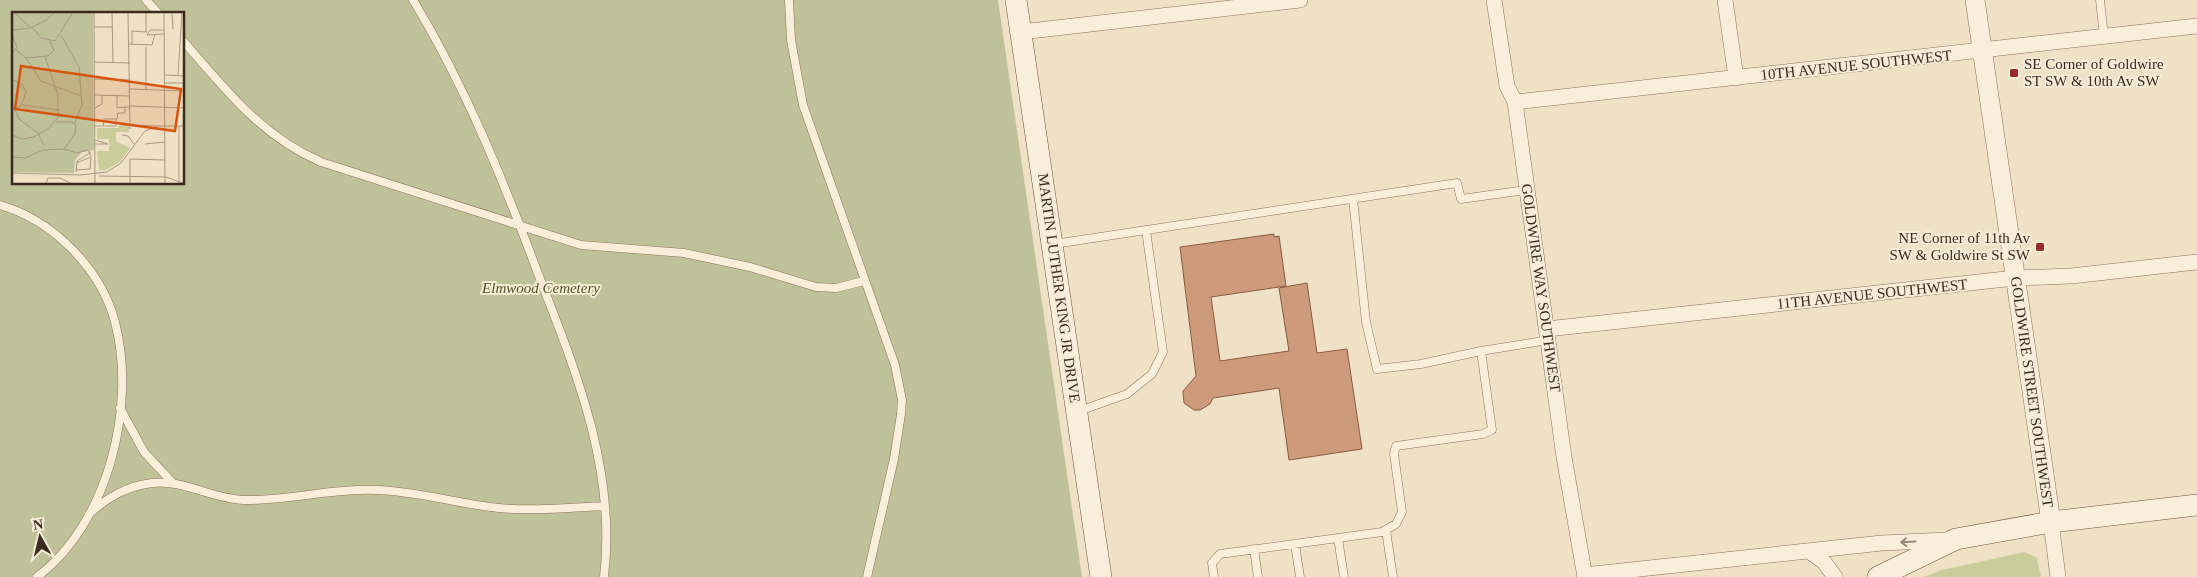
<svg xmlns="http://www.w3.org/2000/svg" width="2197" height="577" font-family="'Times New Roman',serif">
	<style>
		.green { fill: #cacd99 }
		.cemetery { fill: #bfc298; fill-rule: evenodd }
		.building { fill: #cd9a7c; stroke: #8a5a41 }
		.lines { fill: none; stroke-linecap: round; stroke-linejoin: round }
		.service-casing { stroke: #8a725b; stroke-width: 9 }
		.minor-casing { stroke: #8a725b; stroke-width: 16 }
		.tertiary-casing { stroke: #8a725b; stroke-width: 20 }
		.secondary-casing { stroke: #6c533e; stroke-width: 22 }
		.service { stroke: #f9eeda; stroke-width: 8 }
		.minor { stroke: #f9eeda; stroke-width: 15 }
		.tertiary { stroke: #f9eeda; stroke-width: 19 }
		.secondary { stroke: #f9eeda; stroke-width: 21 }
		.oneway { stroke: #9a8c7c }
		.poi-dot { fill: #9a2b31; stroke: #f6ebd6; stroke-width: 2 }
		.labels { text-anchor: middle; dominant-baseline: central; stroke-width: 4; stroke-linejoin: round; paint-order: stroke }
		.poi-label { font-size: 15px; fill: #3b2b1f; stroke: #f6ebd6; text-anchor: start }
		.street-label { font-size: 15px; fill: #3b2b1f; stroke: #f6ebd6 }
		.park-label { font-size: 15px; font-style: italic; fill: #4d5726; stroke: #f6ebd6 }
		.inset-road { fill: none; stroke: #a79883; stroke-width: 1 }
		.view { fill: #d7540e; fill-opacity: 0.15; stroke: #d7540e; stroke-width: 2.5 }
		.inset-edge { fill: none; stroke: #3b2b1f; stroke-width: 2.5 }
	</style>
	<rect width="100%" height="100%" fill="#efe1c6"/>
	<path class="green" d="M2025,552L2037,558L2041,577H1924L1942,570Z"/>
	<path class="cemetery" d="M0,0H998L1082,577H0ZM14,14H184V184H14Z"/>
	<path class="building" d="M1274,234V237L1279,236L1286,286L1211,297L1220,361L1289,351L1279,288L1307,283L1317,353L1347,349L1362,449L1289,460L1279,388L1213,398L1210,404L1200,410H1194L1184,403L1183,391L1196,376L1180,247Z"/>
	<g class="lines">
		<defs>
			<path id="service" d="M146,0L159,14
				M413,0C465,86 502,177 537,271C575,369 617,469 604,577
				M789,0L791,40L803,105L895,365L902,400L901,414L894,459L867,577
				M2100,0L2104,37
				M184,42C226,90 261,136 321,162L581,245L684,253L750,267L816,287L836,288L864,281
				M1353,199L1366,322L1377,369L1421,364L1481,351
				M0,205C53,220 101,269 115,322C137,406 108,524 37,577
				M1054,244L1457,183L1461,199L1526,190
				M120,408L144,452L173,483
				M1079,411L1127,394L1152,374L1163,352L1146,230
				M89,514C108,497 127,486 152,483C182,479 212,499 244,500C289,501 332,488 376,490C418,491 458,504 499,508C534,511 570,508 605,506
				M1386,530L1393,577
				M1338,538L1344,577
				M1295,544L1300,577
				M1254,549L1258,577
				M1214,577L1212,563L1220,554L1382,532L1396,524L1402,512L1394,454L1396,446L1483,434L1492,430L1481,351L1549,340"/>
			<path id="minor" d="M1494,0L1507,86L1515,102L1564,457L1585,577
				M1725,0L1736,78
				M1021,32L1300,0
				M1515,102L2197,26
				M1547,329L2015,278L2071,276L2197,262
				M2051,522L2058,577
				M1809,551L1824,562L1835,577
				M1584,575L1882,543L1948,540"/>
			<path id="tertiary" d="M1975,0L2051,522"/>
			<path id="secondary" d="M1016,0L1101,577
				M1878,577L1956,539L2051,522L2197,505"/>
		</defs>
		<use href="#service" class="service-casing"/>
		<use href="#minor" class="minor-casing"/>
		<use href="#tertiary" class="tertiary-casing"/>
		<use href="#secondary" class="secondary-casing"/>
		<use href="#service" class="service"/>
		<use href="#minor" class="minor"/>
		<use href="#tertiary" class="tertiary"/>
		<use href="#secondary" class="secondary"/>
	</g>
	<defs><path id="oneway-shaft" d="M-6 0H5M1.5-3L5.5 0L1.5 3" fill="none" stroke-width="1.6" stroke-linecap="round" stroke-linejoin="round" transform="scale(1.25)"/></defs>
	<use class="oneway" href="#oneway-shaft" transform="translate(1908 542) rotate(177)"/>
	<g class="poi-dot">
		<rect x="2009" y="68" width="10" height="10" rx="2.5"/>
		<rect x="2035" y="242" width="10" height="10" rx="2.5"/>
	</g>
	<g class="labels">
		<g class="poi-label">
			<text x="2024" y="64">SE Corner of Goldwire<tspan x="2024" dy="17">ST SW &amp; 10th Av SW</tspan></text>
			<text x="2030" y="238" text-anchor="end">NE Corner of 11th Av<tspan x="2030" dy="17">SW &amp; Goldwire St SW</tspan></text>
		</g>
		<g class="street-label">
			<text transform="translate(1856 65) rotate(-6)">10TH AVENUE SOUTHWEST</text>
			<text transform="translate(1059 288) rotate(82)">MARTIN LUTHER KING JR DRIVE</text>
			<text transform="translate(1541 288) rotate(82)">GOLDWIRE WAY SOUTHWEST</text>
			<text transform="translate(1872 294) rotate(-6)">11TH AVENUE SOUTHWEST</text>
			<text transform="translate(2032 392) rotate(82)">GOLDWIRE STREET SOUTHWEST</text>
		</g>
		<g class="park-label">
			<text x="541" y="288">Elmwood Cemetery</text>
		</g>
	</g>
	<g transform="translate(12 12)">
		<rect width="172" height="172" fill="#efe1c6"/>
		<path d="M107,113H117V120H104V129L118,136L109,149L94,158H87L85,139H97V127H85V116H106Z" fill="#cacd99"/>
		<path d="M0,0H81L82,138L70,140L63,148L62,161L0,160Z" fill="#bfc298"/>
		<path class="inset-road" d="M2,0L19,16M82,0L83,172M100,0L101,51M116,0L118,117M152,0L153,172M160,0L161,17M20,15L29,26L43,29L61,0M82,15H100M0,18L18,16L33,9L43,0M152,18H138L135,23L152,22M134,20V0M49,23L67,55L70,93L63,111M0,24L5,35L0,42M116,32L140,33L143,22M120,32V19L135,20M134,35V78M4,38L14,46L36,44L42,38L38,29M14,46L29,69L69,84M83,50L118,51M153,63L173,64M166,63L170,0M83,67L118,68M0,68L9,71L14,80L9,94L0,98M153,71H173M118,77L173,79M83,83L118,84M105,83V96L113,95M10,93L47,98M118,94L173,96M83,96L90,92V83M3,98L7,107L26,121L32,133M118,113L145,114M83,114H104V107M91,114L92,107H105L106,101H113V95H118M167,114V172M0,123L10,127L22,125L37,116L46,105V83L33,45M110,123L116,124L122,132M83,128L96,132H83M133,132L153,130M52,137L65,141L76,138L79,144M0,145L13,146L31,138L52,137L63,122L64,113L60,110H44M118,147L153,148M118,147V172M64,151L79,145L78,157L64,158M64,160L65,149L79,140M0,161L68,163L95,160L109,151L133,119L146,114H173M87,164L154,165L173,172M34,172L36,166H48L60,172"/>
		<path class="view" d="M9,54L169,77L163,119L3,97Z"/>
		<rect width="172" height="172" class="inset-edge"/>
	</g>
	<g transform="translate(40 537) rotate(352)" stroke="#f6ebd6" stroke-width="4" paint-order="stroke">
	<path d="M0-4L9 19L0 12L-9 19Z" fill="#3b2b1f"/>
	<text y="-8" font-size="14" font-weight="bold" text-anchor="middle" fill="#3b2b1f">N</text>
	</g>
</svg>
